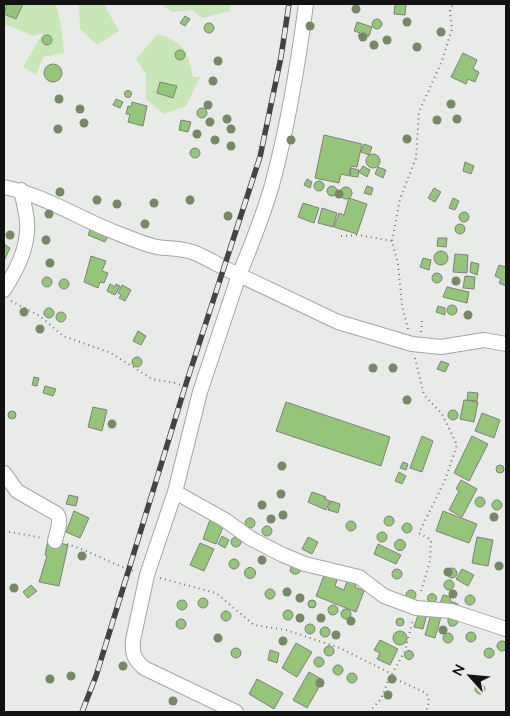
<svg xmlns="http://www.w3.org/2000/svg" width="510" height="716" font-family="Mulish,sans-serif">
	<style>
		.green { fill: #c7e7b6 }
		.building { fill: #95c578; stroke: #7f817e }
		.lines { fill: none; stroke-linecap: round; stroke-linejoin: round }
		.minor-casing { stroke: #a4a6a3; stroke-width: 16 }
		.path { stroke: #737472; stroke-width: 2; stroke-dasharray: 1 4; stroke-linecap: butt }
		.minor { stroke: #fff; stroke-width: 14 }
		.rail-casing { stroke: #434442; stroke-width: 5.5 }
		.rail { stroke: #e9ebe8; stroke-width: 4; stroke-dasharray: 11; stroke-linecap: butt }
		.tree { fill: #778868 }
	</style>
	<rect width="100%" height="100%" fill="#e9ebe8"/>
	<path class="green" d="M4,4H56L62,32L64,53L43,57L36,75L23,67L43,33L33,36L13,27L4,25Z
		M79,4H105L107,10L119,31L97,45L80,29Z
		M161,4H232L229,11L203,18L192,10L172,12Z
		M158,34C186,44 187,50 193,77H200L186,106L164,114L146,99V74L136,59Z"/>
	<path class="building" d="M7,4H23L16,19L4,14Z
		M395,4H406L405,15L394,14Z
		M185,16L190,19L185,26L180,23Z
		M372 24a5 5 0 1 1 10 0a5 5 0 1 1-10 0Z
		M357,22L372,27L369,36H367L366,39L358,36L360,33L354,31Z
		M204 28a5 5 0 1 1 10 0a5 5 0 1 1-10 0Z
		M42 40a5 5 0 1 1 10 0a5 5 0 1 1-10 0Z
		M175 55a5 5 0 1 1 10 0a5 5 0 1 1-10 0Z
		M463,53L477,60L473,69L479,72L475,82L468,79L466,84L451,77Z
		M44 73a9 9 0 1 1 18 0a9 9 0 1 1-18 0Z
		M160,82L177,86L173,98L157,93Z
		M124.5 94a3.5 3.5 0 1 1 7 0a3.5 3.5 0 1 1-7 0Z
		M116,99L123,102L120,108L113,105Z
		M132,102L147,106L143,126L128,122L130,114H126L128,106L131,107Z
		M197 113a5 5 0 1 1 10 0a5 5 0 1 1-10 0Z
		M181,120L191,122L188,132L179,130Z
		M324,135L362,144L357,167L351,166L349,176L341,174L339,183L315,178Z
		M364,144L372,147L369,155L361,152Z
		M190 153a5 5 0 1 1 10 0a5 5 0 1 1-10 0Z
		M366 161a7 7 0 1 1 14 0a7 7 0 1 1-14 0Z
		M465,162L474,166L471,174L463,171Z
		M363,166L370,170L367,177L359,172Z
		M378,167L386,170L383,178L375,174Z
		M351,168L359,170L358,177L350,176Z
		M307,179L312,182L310,188L304,185Z
		M314 186a5 5 0 1 1 10 0a5 5 0 1 1-10 0Z
		M327 191a5 5 0 1 1 10 0a5 5 0 1 1-10 0Z
		M367,186L373,188L371,195L364,193Z
		M340 193a6 6 0 1 1 12 0a6 6 0 1 1-12 0Z
		M434,188L441,192L435,202L428,198Z
		M349,198L367,204L357,234L334,227L339,213L344,215Z
		M453,198L459,201L455,210L449,208Z
		M303,203L319,208L314,223L298,217Z
		M322,208L337,213L333,227L318,223Z
		M459 217a5 5 0 1 1 10 0a5 5 0 1 1-10 0Z
		M455 229a5 5 0 1 1 10 0a5 5 0 1 1-10 0Z
		M92,225L110,232L105,242L88,235Z
		M438,238H447L446,247L437,246Z
		M4,244L10,248L4,261Z
		M434 258a7 7 0 1 1 14 0a7 7 0 1 1-14 0Z
		M455,254L468,255L467,273L453,272Z
		M91,256L106,261L102,271L108,273L104,283L100,282L98,288L84,282Z
		M423,258L431,260L429,270L420,267Z
		M471,262L479,264L477,275L470,272Z
		M499,265L506,267V286L499,283L501,279L495,276Z
		M432 278a5 5 0 1 1 10 0a5 5 0 1 1-10 0Z
		M465,276L475,277L474,289L463,288Z
		M42 282a5 5 0 1 1 10 0a5 5 0 1 1-10 0Z
		M59 284a5 5 0 1 1 10 0a5 5 0 1 1-10 0Z
		M110,284L115,287L116,284L120,286L115,295L107,291Z
		M122,285L131,290L125,301L119,298L121,295L118,293Z
		M447,287L469,292L467,303L443,297Z
		M447 310a5 5 0 1 1 10 0a5 5 0 1 1-10 0Z
		M438,306L445,308V315L436,312Z
		M44 313a5 5 0 1 1 10 0a5 5 0 1 1-10 0Z
		M56 317a5 5 0 1 1 10 0a5 5 0 1 1-10 0Z
		M138,331L146,336L141,345L133,341Z
		M132 362a5 5 0 1 1 10 0a5 5 0 1 1-10 0Z
		M441,361L449,364L445,372L437,369Z
		M34,377L39,378L37,386L32,385Z
		M45,386L56,389L53,396L43,393Z
		M468,392L478,393L477,401L467,400Z
		M464,400L478,402L474,422L460,419Z
		M286,402L390,437L381,466L276,431Z
		M93,407L107,410L102,431L88,427Z
		M448 415a5 5 0 1 1 10 0a5 5 0 1 1-10 0Z
		M8 415a4 4 0 1 1 8 0a4 4 0 1 1-8 0Z
		M482,413L500,420L494,438L475,431Z
		M422,436L433,441L422,472L410,468Z
		M472,436L488,444L469,481L454,473Z
		M403,462L408,464L406,470L400,468Z
		M496 469a4 4 0 1 1 8 0a4 4 0 1 1-8 0Z
		M399,472L406,476L402,484L395,481Z
		M461,480L477,489L462,517L449,510L459,491L456,489Z
		M312,492L326,497L325,499L330,501L326,510L308,502Z
		M69,495L78,497L76,506L66,504Z
		M475 502a5 5 0 1 1 10 0a5 5 0 1 1-10 0Z
		M492 505a5 5 0 1 1 10 0a5 5 0 1 1-10 0Z
		M331,501L340,504L338,513L328,510Z
		M74,511L89,518L80,538L66,532Z
		M443,511L477,524L469,543L436,531Z
		M384 521a5 5 0 1 1 10 0a5 5 0 1 1-10 0Z
		M211,517L225,522L216,544L203,539Z
		M245 523a5 5 0 1 1 10 0a5 5 0 1 1-10 0Z
		M346 526a5 5 0 1 1 10 0a5 5 0 1 1-10 0Z
		M402 528a5 5 0 1 1 10 0a5 5 0 1 1-10 0Z
		M262 531a5 5 0 1 1 10 0a5 5 0 1 1-10 0Z
		M377 537a5 5 0 1 1 10 0a5 5 0 1 1-10 0Z
		M222,536L229,540L225,548L218,544Z
		M308,537L318,542L312,554L302,549Z
		M477,537L493,540L488,566L472,563Z
		M231 542a5 5 0 1 1 10 0a5 5 0 1 1-10 0Z
		M394.5 545a5.5 5.5 0 1 1 11 0a5.5 5.5 0 1 1-11 0Z
		M48,540L68,545L59,586L39,582L47,556L45,555Z
		M200,543L214,549L204,571L190,565Z
		M378,544L401,555L396,564L374,554Z
		M229 564a5 5 0 1 1 10 0a5 5 0 1 1-10 0Z
		M294,564L301,568L300,572L297,574H293L290,571L291,567Z
		M244.5 573a5.5 5.5 0 1 1 11 0a5.5 5.5 0 1 1-11 0Z
		M447 573a5 5 0 1 1 10 0a5 5 0 1 1-10 0Z
		M462,569L474,575L468,586L456,579Z
		M392 574a5 5 0 1 1 10 0a5 5 0 1 1-10 0Z
		M325,573L338,577L335,586L344,590L347,581L356,584L355,587L364,591L356,612L316,596Z
		M444 585a5 5 0 1 1 10 0a5 5 0 1 1-10 0Z
		M31,585L37,591L28,598L23,592Z
		M265 594a5 5 0 1 1 10 0a5 5 0 1 1-10 0Z
		M406 595a5 5 0 1 1 10 0a5 5 0 1 1-10 0Z
		M427.5 598a4.5 4.5 0 1 1 9 0a4.5 4.5 0 1 1-9 0Z
		M443,595L451,597L450,601L458,604L456,608L440,604Z
		M465 600a5 5 0 1 1 10 0a5 5 0 1 1-10 0Z
		M198 603a5 5 0 1 1 10 0a5 5 0 1 1-10 0Z
		M308 604a4 4 0 1 1 8 0a4 4 0 1 1-8 0Z
		M177 605a5 5 0 1 1 10 0a5 5 0 1 1-10 0Z
		M328 610a5 5 0 1 1 10 0a5 5 0 1 1-10 0Z
		M341 614a5 5 0 1 1 10 0a5 5 0 1 1-10 0Z
		M283 615a5 5 0 1 1 10 0a5 5 0 1 1-10 0Z
		M221 616a5 5 0 1 1 10 0a5 5 0 1 1-10 0Z
		M419,612L427,614L423,629L414,627Z
		M431,614L441,617L435,638L425,635Z
		M451,616L458,620L457,624L454,626H450L448,622V618Z
		M396 622a4 4 0 1 1 8 0a4 4 0 1 1-8 0Z
		M176 624a5 5 0 1 1 10 0a5 5 0 1 1-10 0Z
		M305 629a5 5 0 1 1 10 0a5 5 0 1 1-10 0Z
		M320 632a5 5 0 1 1 10 0a5 5 0 1 1-10 0Z
		M393 638a7 7 0 1 1 14 0a7 7 0 1 1-14 0Z
		M466 637a5 5 0 1 1 10 0a5 5 0 1 1-10 0Z
		M443 638a5 5 0 1 1 10 0a5 5 0 1 1-10 0Z
		M380,640L398,649L390,665L377,659L380,653L374,650Z
		M497 646a5 5 0 1 1 10 0a5 5 0 1 1-10 0Z
		M296,643L312,652L297,677L282,668Z
		M324 651a5 5 0 1 1 10 0a5 5 0 1 1-10 0Z
		M484 653a5 5 0 1 1 10 0a5 5 0 1 1-10 0Z
		M231 653a5 5 0 1 1 10 0a5 5 0 1 1-10 0Z
		M270,650L279,653L277,663L268,660Z
		M404.5 655a4.5 4.5 0 1 1 9 0a4.5 4.5 0 1 1-9 0Z
		M314 662a5 5 0 1 1 10 0a5 5 0 1 1-10 0Z
		M333 670a5 5 0 1 1 10 0a5 5 0 1 1-10 0Z
		M309,672L323,680L307,708L293,700Z
		M347 678a5 5 0 1 1 10 0a5 5 0 1 1-10 0Z
		M257,679L283,693L274,709L249,694Z
		M475 689a5 5 0 1 1 10 0a5 5 0 1 1-10 0Z"/>
	<g class="lines">
		<defs>
			<path id="minor" d="M306,4C298,65 288,126 272,185C263,216 251,246 239,275L338,322L412,344L441,347L484,340L506,344
				M4,187C46,196 78,218 117,233C130,238 143,244 157,247C169,249 183,248 195,253C210,259 224,269 239,275L200,392L175,492L147,575L133,640C132,654 134,659 144,668L236,712
				M4,290C17,269 29,247 27,221C26,211 23,200 21,190
				M4,473L17,491L57,514C62,521 57,532 55,541
				M175,492L225,520L250,538L283,555L305,564L359,577L384,596L416,608L451,611L506,629"/>
		</defs>
		<use href="#minor" class="minor-casing"/>
		<path class="path" d="M341,236L359,235L392,241
			M11,301L40,316L63,336L111,353L152,379L175,383L188,388
			M408,329L402,305L398,264L392,241L400,199L416,158L419,112L442,61L452,29L450,11L453,4
			M421,332L422,320
			M415,358L424,395L442,414L457,445L445,480L419,533L431,540L430,561L420,595
			M4,531L43,538
			M67,544C90,551 111,564 134,571
			M160,578L216,593L254,625L286,630L340,648L392,674
			M391,677L426,693C431,699 428,705 426,712
			M369,712L381,699L388,681L405,651L413,619"/>
		<use href="#minor" class="minor"/>
		<defs>
			<path id="rail" d="M82,712L96,676L185,387L260,157L281,57L289,4"/>
		</defs>
		<use href="#rail" class="rail-casing"/>
		<use href="#rail" class="rail"/>
	</g>
	<g class="tree">
		<circle cx="356" cy="9" r="4.5"/>
		<circle cx="407" cy="22" r="4.5"/>
		<circle cx="310" cy="26" r="4.5"/>
		<circle cx="441" cy="32" r="4.5"/>
		<circle cx="363" cy="37" r="4.5"/>
		<circle cx="387" cy="40" r="4.5"/>
		<circle cx="374" cy="45" r="4.5"/>
		<circle cx="417" cy="47" r="4.5"/>
		<circle cx="218" cy="61" r="4.5"/>
		<circle cx="213" cy="81" r="4.5"/>
		<circle cx="59" cy="99" r="4.5"/>
		<circle cx="451" cy="104" r="4.5"/>
		<circle cx="208" cy="105" r="4.5"/>
		<circle cx="80" cy="109" r="4.5"/>
		<circle cx="227" cy="119" r="4.5"/>
		<circle cx="457" cy="119" r="4.5"/>
		<circle cx="437" cy="120" r="4.5"/>
		<circle cx="210" cy="122" r="4.5"/>
		<circle cx="84" cy="123" r="4.5"/>
		<circle cx="58" cy="129" r="4.5"/>
		<circle cx="231" cy="129" r="4.5"/>
		<circle cx="197" cy="134" r="4.5"/>
		<circle cx="407" cy="139" r="4.5"/>
		<circle cx="215" cy="140" r="4.5"/>
		<circle cx="291" cy="140" r="4.5"/>
		<circle cx="231" cy="146" r="4.5"/>
		<circle cx="60" cy="192" r="4.5"/>
		<circle cx="339" cy="194" r="4.5"/>
		<circle cx="97" cy="200" r="4.5"/>
		<circle cx="190" cy="200" r="4.5"/>
		<circle cx="154" cy="203" r="4.5"/>
		<circle cx="117" cy="204" r="4.5"/>
		<circle cx="49" cy="214" r="4.5"/>
		<circle cx="228" cy="216" r="4.5"/>
		<circle cx="145" cy="224" r="4.5"/>
		<circle cx="10" cy="235" r="4.5"/>
		<circle cx="46" cy="240" r="4.5"/>
		<circle cx="50" cy="263" r="4.5"/>
		<circle cx="456" cy="281" r="4.5"/>
		<circle cx="24" cy="312" r="4.5"/>
		<circle cx="468" cy="315" r="4.5"/>
		<circle cx="40" cy="329" r="4.5"/>
		<circle cx="373" cy="368" r="4.5"/>
		<circle cx="393" cy="368" r="4.5"/>
		<circle cx="407" cy="400" r="4.5"/>
		<circle cx="112" cy="424" r="4.5"/>
		<circle cx="282" cy="466" r="4.5"/>
		<circle cx="281" cy="494" r="4.5"/>
		<circle cx="262" cy="505" r="4.5"/>
		<circle cx="283" cy="515" r="4.5"/>
		<circle cx="494" cy="517" r="4.5"/>
		<circle cx="271" cy="519" r="4.5"/>
		<circle cx="82" cy="556" r="4.5"/>
		<circle cx="262" cy="560" r="4.5"/>
		<circle cx="499" cy="566" r="4.5"/>
		<circle cx="448" cy="572" r="4.5"/>
		<circle cx="14" cy="588" r="4.5"/>
		<circle cx="287" cy="592" r="4.5"/>
		<circle cx="453" cy="594" r="4.5"/>
		<circle cx="300" cy="598" r="4.5"/>
		<circle cx="300" cy="618" r="4.5"/>
		<circle cx="321" cy="618" r="4.5"/>
		<circle cx="351" cy="621" r="4.5"/>
		<circle cx="443" cy="630" r="4.5"/>
		<circle cx="336" cy="635" r="4.5"/>
		<circle cx="218" cy="638" r="4.5"/>
		<circle cx="283" cy="641" r="4.5"/>
		<circle cx="123" cy="666" r="4.5"/>
		<circle cx="71" cy="676" r="4.5"/>
		<circle cx="50" cy="679" r="4.5"/>
		<circle cx="392" cy="679" r="4.5"/>
		<circle cx="320" cy="683" r="4.5"/>
		<circle cx="388" cy="695" r="4.5"/>
		<circle cx="173" cy="701" r="4.5"/>
	</g>
	<rect width="510" height="716" fill="none" stroke="#111211" stroke-width="10"/>
	<g transform="translate(470 676) rotate(297)" stroke="#e9ebe8" stroke-width="4" paint-order="stroke">
	<path d="M0-4L9 19L0 12L-9 19Z" fill="#111211"/>
	<text y="-8" font-size="14" font-weight="bold" text-anchor="middle" fill="#111211">N</text>
	</g>
</svg>
